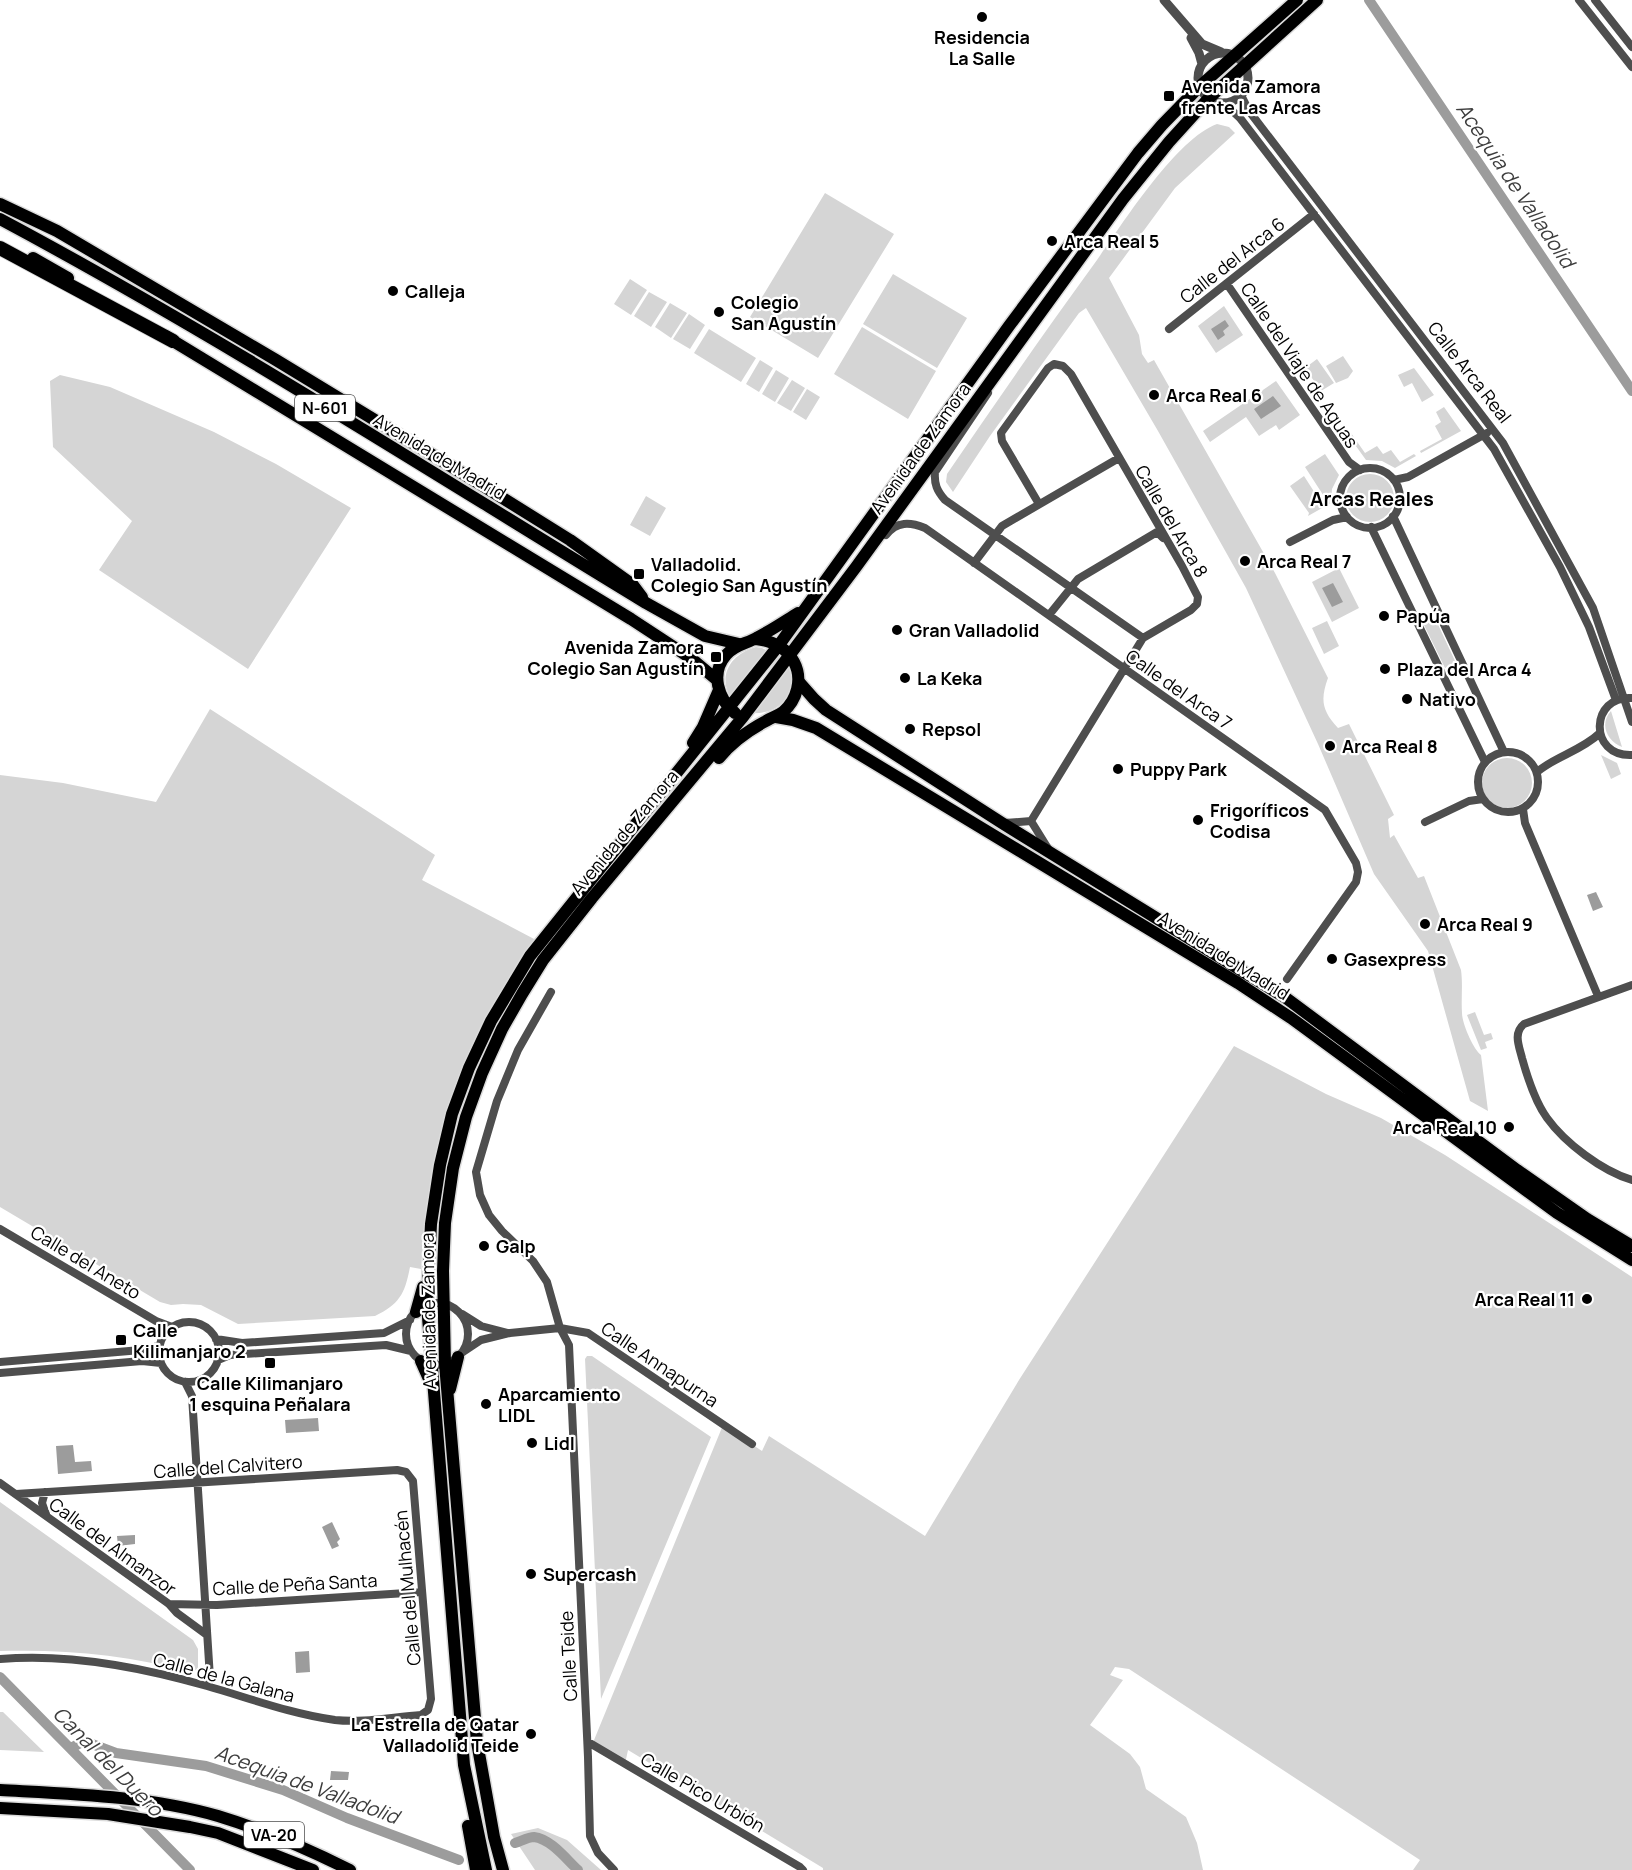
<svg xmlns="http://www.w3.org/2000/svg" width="1632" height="1870" font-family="Manrope,sans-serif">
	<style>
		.green { fill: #d5d5d5 }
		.water { fill: #9c9c9c }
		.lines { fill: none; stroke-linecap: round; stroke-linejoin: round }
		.canal { stroke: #9c9c9c; stroke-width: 10 }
		.primary-casing { stroke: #dbdbdb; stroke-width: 15 }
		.trunk-casing { stroke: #dbdbdb; stroke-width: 15 }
		.motorway-casing { stroke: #dbdbdb; stroke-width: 16 }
		.minor { stroke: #4e4e4e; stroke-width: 8 }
		.tertiary { stroke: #4e4e4e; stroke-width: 9 }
		.primary { stroke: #000; stroke-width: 12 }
		.trunk { stroke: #000; stroke-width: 12 }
		.motorway { stroke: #000; stroke-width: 14 }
		.poi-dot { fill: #000; stroke: #fff; stroke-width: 2 }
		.labels { text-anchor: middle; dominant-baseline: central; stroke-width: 4.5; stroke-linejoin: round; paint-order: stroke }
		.shield { fill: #fff; stroke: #4c4c4c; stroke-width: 1.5 }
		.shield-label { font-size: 16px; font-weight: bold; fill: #000 }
		.poi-label { font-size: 18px; font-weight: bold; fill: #000; stroke: #fff; text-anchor: start }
		.street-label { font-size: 18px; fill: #000; stroke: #fff }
		.water-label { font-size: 20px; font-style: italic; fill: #3d3d3d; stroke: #fff }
		.neighbourhood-label { font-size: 20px; font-weight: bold; fill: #000; stroke: #fff }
	</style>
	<rect width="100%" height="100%" fill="#fff"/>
	<path class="green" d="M1217,124L1229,127L1235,133L1175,188L1109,278L1139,335L1142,354L1148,363L1154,360L1275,573L1328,678C1320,700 1322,711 1338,728L1349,724L1394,815L1388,819L1390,838L1394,835L1418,878L1424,876L1461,970C1463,985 1461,998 1462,1013C1462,1023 1473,1049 1481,1055L1488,1111L1470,1101L1428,951L1374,874L1318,744L1246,588L1158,431L1086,308L1079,313L990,436L953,492L946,482L947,474C996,402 1046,330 1097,260C1123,223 1176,139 1217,124Z
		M825,193L894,234L818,358L750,317Z
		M893,274L967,318L937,368L863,324Z
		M630,279L647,290L631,315L614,304Z
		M649,292L667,302L651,327L634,316Z
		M670,303L687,313L671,338L655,327Z
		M1224,306L1243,335L1216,353L1198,326Z
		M689,314L705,325L690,349L673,339Z
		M862,327L936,371L908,419L834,374Z
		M709,329L756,358L741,382L694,353Z
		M1343,356L1353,371L1348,378L1336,383L1326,366Z
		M1317,359L1334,383L1321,391L1305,368Z
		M760,360L773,368L759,392L746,384Z
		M1414,368L1434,395L1422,402L1412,383L1404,387L1398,375Z
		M776,370L789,378L775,402L762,394Z
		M60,375L110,387L214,432L276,464L351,508L248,669L99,570L132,521L53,447L50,381Z
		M792,380L805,388L791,411L777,403Z
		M1276,381L1300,415L1279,430L1276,425L1259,436L1246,417L1210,442L1203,431Z
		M807,389L820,397L806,420L793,412Z
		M1444,407L1461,431L1421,453L1420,451L1442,439L1435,426L1441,422L1436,412Z
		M1351,433L1365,453L1377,446L1383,454L1391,450L1400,462L1414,454L1416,456L1395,468L1382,461L1366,460L1348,435Z
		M1325,454L1339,475L1332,489L1331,503L1308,516L1309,513L1290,486L1304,476L1322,504L1327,501L1305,467Z
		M1346 498a24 24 0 1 1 48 0a24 24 0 1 1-48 0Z
		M646,496L666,508L650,536L630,525Z
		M1339,568L1359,608L1332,622L1312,582Z
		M1435,618L1456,663L1445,668L1423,623Z
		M1327,621L1339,646L1324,654L1312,628Z
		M756,647L762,648L768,651L731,699C717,675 731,654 756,647Z
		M787,665C804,692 777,716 750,713Z
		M210,709L435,855L422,880L536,940C515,969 494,1001 478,1033C452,1084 436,1149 427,1205C423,1226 423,1247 421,1269L410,1267C405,1293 400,1304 375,1316L238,1324L201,1305L183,1304L171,1305L160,1302L0,1207V775L63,783L156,802Z
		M1611,711L1622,747C1607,741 1599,724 1611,711Z
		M1601,755L1617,763L1621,774L1611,779Z
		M1482 783a25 25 0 1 1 50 0a25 25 0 1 1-50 0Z
		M1475,1012L1484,1035L1491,1033L1493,1039L1485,1042L1487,1048L1481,1050L1467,1015Z
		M1234,1046L1326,1094L1381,1118L1445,1155L1632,1277V1870H1413L1420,1860L1129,1669L1115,1667L1110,1675L1123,1680L1090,1725L1130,1754L1140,1767L1146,1789L1186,1817L1197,1843L1203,1870H823V1868L628,1750L625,1764L592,1745L723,1425L762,1451L769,1436L925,1536L1019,1380Z
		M587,1356H592L608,1367L711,1437L601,1699L585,1359Z
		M0,1502L193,1640L198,1649V1669L191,1672C128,1655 65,1649 0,1651Z
		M0,1712H3L44,1752L0,1750Z
		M538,1828L567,1840L601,1870H535L511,1834Z"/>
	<path class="water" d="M1225,320L1229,326L1223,331L1225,335L1218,340L1211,329Z
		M1273,396L1281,406L1261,419L1254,409Z
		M1333,583L1343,602L1332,607L1322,588Z
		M1596,892L1603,907L1593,911L1587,895Z
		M318,1418L319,1431L286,1433L285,1420Z
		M73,1445L75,1462L91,1461L92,1471L58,1474L56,1446Z
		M332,1522L340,1539L337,1542L339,1546L332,1549L322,1527Z
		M135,1535V1544L118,1546L117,1536Z
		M309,1651L310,1672L296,1673L295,1652Z
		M331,1771L349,1772L348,1780H330Z"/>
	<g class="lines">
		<path class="canal" d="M1369,0L1632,391
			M0,1677L190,1870
			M71,1748L84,1741L116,1753L206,1766L283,1790L347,1818L459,1860
			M515,1843C521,1841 529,1837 534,1837C551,1839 566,1859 578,1870"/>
		<defs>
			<path id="primary" d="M799,682L814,699L826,710L1002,823L1286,998L1517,1170L1587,1219L1632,1246
				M776,717L793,720L816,728L1238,983L1291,1018L1557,1213L1632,1260"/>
			<path id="trunk" d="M0,204L57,231L276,360L485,487L570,540L633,585L642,597
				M0,219C221,337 432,473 646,603L705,636L739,644
				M33,258L68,278
				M165,336L631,619L692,659L717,680
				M735,713C718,699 710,673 726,655C735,644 747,644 758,637C772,630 785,621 798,613
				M693,743L703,727L719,690
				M719,758C731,743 749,730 766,721C772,717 778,716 783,712C797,700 803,679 794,662C786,647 773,641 756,639
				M416,1312L423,1287
				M421,1361L429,1379
				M450,1389L458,1357
				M0,1790C73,1794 148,1796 218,1816C264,1830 308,1849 350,1870
				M0,1808L108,1814L190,1827L218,1833L313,1870
				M468,1826L476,1870
				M486,1870L464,1765L427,1305L431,1224L440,1165L452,1114L469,1068L491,1021L530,956L779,645L1009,326L1138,153L1162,125L1199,87L1297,0
				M503,1870L494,1837L477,1742L445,1364L443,1271L445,1223L453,1168L466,1117L482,1073L502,1029L522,994L543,960L592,898L743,717L856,567L1123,199L1169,142L1208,99L1317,0"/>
			<path id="motorway" d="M0,248L173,341"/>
		</defs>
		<use href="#primary" class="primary-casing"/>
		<use href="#trunk" class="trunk-casing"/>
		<use href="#motorway" class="motorway-casing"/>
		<path class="minor" d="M1579,0L1632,67
			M1595,0L1632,47
			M1241,95L1249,111L1503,443L1593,608L1632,722
			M1224,103L1240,118L1451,393L1494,449L1560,567L1589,627L1616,700
			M1227,284L1349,462L1360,470
			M1169,329L1314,214
			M988,393L935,472C934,484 937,491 945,500L1143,638
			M1340 498a30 30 0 1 1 60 0a30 30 0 1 1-60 0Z
			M1394,480L1408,477L1487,433
			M1393,516L1504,752
			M1371,527L1485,762
			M886,535C897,521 910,522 925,528L1325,810L1356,863L1358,872L1356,882L1287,979
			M1290,542L1333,520L1347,517
			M974,563L1002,526L1119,458
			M1049,615L1078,579L1157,532L1163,538
			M1632,698C1590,695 1588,757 1632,755
			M1478 782a30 30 0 1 1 60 0a30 30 0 1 1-60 0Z
			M1537,772C1556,756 1581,751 1600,733
			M1523,809L1525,823L1598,996
			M1031,821L1143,638L1191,610L1197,604L1198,597L1182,566L1071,374L1063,366L1054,364L1048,368L1001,433L1002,441L1039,504
			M1031,821L1049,850
			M1425,822L1469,801L1483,799
			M1005,823L1031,821
			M1632,985L1524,1024C1513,1033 1519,1046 1522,1058C1527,1076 1536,1103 1547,1118C1565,1143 1602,1171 1632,1180
			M551,992L518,1050L497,1101L476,1172L480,1195L489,1215L502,1231L533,1261L547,1282L560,1328L569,1345L588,1757L590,1836L598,1853L614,1870
			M0,1229L156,1321L172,1327
			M406 1334a31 31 0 1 1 62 0a31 31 0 1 1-62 0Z
			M462,1314L481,1326L508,1333
			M159 1352a30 30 0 1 1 60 0a30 30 0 1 1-60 0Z
			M216,1339L242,1343L384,1333L410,1320
			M460,1354L481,1340L510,1333L560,1328L588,1333L752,1444
			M218,1360L230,1355L386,1345L411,1351
			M0,1362L141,1350L159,1346
			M0,1373L142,1361L161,1363
			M185,1382L192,1396L210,1678L208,1686
			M0,1483L169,1604L177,1613L207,1635
			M45,1492L42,1503L46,1514
			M169,1604L217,1605L422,1592
			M0,1659C69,1653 141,1667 207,1686C249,1698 291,1714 335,1720C363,1723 392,1717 421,1715L428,1710L431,1699L413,1481L406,1472L397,1470L16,1494
			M588,1742L800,1867L803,1870"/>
		<path class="tertiary" d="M1164,0L1202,44L1221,52
			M1191,38L1199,53L1202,64
			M1198 78a25 25 0 1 1 50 0a25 25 0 1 1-50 0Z"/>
		<use href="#primary" class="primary"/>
		<use href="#trunk" class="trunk"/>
		<use href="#motorway" class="motorway"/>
	</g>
	<g class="poi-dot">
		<circle cx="982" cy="17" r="6"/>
		<rect x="1163" y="90" width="12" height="12" rx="3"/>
		<circle cx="1052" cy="241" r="6"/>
		<circle cx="393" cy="291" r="6"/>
		<circle cx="719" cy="312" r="6"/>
		<circle cx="1154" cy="395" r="6"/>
		<circle cx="1245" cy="561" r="6"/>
		<rect x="633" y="568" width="12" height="12" rx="3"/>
		<circle cx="1384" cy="616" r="6"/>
		<circle cx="897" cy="630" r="6"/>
		<rect x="710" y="651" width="12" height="12" rx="3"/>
		<circle cx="1385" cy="669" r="6"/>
		<circle cx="905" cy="678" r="6"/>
		<circle cx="1407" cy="699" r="6"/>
		<circle cx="910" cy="729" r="6"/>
		<circle cx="1330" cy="746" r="6"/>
		<circle cx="1118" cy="769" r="6"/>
		<circle cx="1198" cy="820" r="6"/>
		<circle cx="1425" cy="924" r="6"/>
		<circle cx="1332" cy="959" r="6"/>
		<circle cx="1509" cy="1127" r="6"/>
		<circle cx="484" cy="1246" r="6"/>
		<circle cx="1587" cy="1299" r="6"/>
		<rect x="115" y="1334" width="12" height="12" rx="3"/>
		<rect x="264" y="1357" width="12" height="12" rx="3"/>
		<circle cx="486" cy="1404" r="6"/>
		<circle cx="532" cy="1443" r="6"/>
		<circle cx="531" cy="1574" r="6"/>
		<circle cx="531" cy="1734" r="6"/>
	</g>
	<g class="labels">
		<g class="shield">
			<rect x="295" y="395" width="60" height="26" rx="4.5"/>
			<rect x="244" y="1822" width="60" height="26" rx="4.5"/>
		</g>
		<g class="shield-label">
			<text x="325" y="408">N-601</text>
			<text x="274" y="1835">VA-20</text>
		</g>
		<g class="poi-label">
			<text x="982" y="37" text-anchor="middle">Residencia<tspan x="982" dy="21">La Salle</tspan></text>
			<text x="1181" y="86">Avenida Zamora<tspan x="1181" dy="21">frente Las Arcas</tspan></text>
			<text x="1064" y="241">Arca Real 5</text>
			<text x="405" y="291">Calleja</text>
			<text x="731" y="302">Colegio<tspan x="731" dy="21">San Agustín</tspan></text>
			<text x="1166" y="395">Arca Real 6</text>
			<text x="1257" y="561">Arca Real 7</text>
			<text x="651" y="564">Valladolid.<tspan x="651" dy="21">Colegio San Agustín</tspan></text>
			<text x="1396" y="616">Papúa</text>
			<text x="909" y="630">Gran Valladolid</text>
			<text x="704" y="647" text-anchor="end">Avenida Zamora<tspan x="704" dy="21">Colegio San Agustín</tspan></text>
			<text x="1397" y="669">Plaza del Arca 4</text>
			<text x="917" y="678">La Keka</text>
			<text x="1419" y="699">Nativo</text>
			<text x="922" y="729">Repsol</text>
			<text x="1342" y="746">Arca Real 8</text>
			<text x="1130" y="769">Puppy Park</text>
			<text x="1210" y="810">Frigoríficos<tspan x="1210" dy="21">Codisa</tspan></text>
			<text x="1437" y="924">Arca Real 9</text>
			<text x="1344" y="959">Gasexpress</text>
			<text x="1497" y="1127" text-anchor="end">Arca Real 10</text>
			<text x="496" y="1246">Galp</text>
			<text x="1575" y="1299" text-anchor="end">Arca Real 11</text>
			<text x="133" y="1330">Calle<tspan x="133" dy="21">Kilimanjaro 2</tspan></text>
			<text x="270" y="1383" text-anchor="middle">Calle Kilimanjaro<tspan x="270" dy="21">1 esquina Peñalara</tspan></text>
			<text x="498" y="1394">Aparcamiento<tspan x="498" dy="21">LIDL</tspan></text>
			<text x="544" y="1443">Lidl</text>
			<text x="543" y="1574">Supercash</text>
			<text x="519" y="1724" text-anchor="end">La Estrella de Qatar<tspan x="519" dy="21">Valladolid Teide</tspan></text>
		</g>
		<g class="street-label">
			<text transform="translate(1232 260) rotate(-38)">Calle del Arca 6</text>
			<text transform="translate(1300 365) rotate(56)">Calle del Viaje de Aguas</text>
			<text transform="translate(1470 372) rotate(52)">Calle Arca Real</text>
			<text transform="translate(920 448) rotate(-54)">Avenida de Zamora</text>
			<text transform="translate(440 456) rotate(31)">Avenida de Madrid</text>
			<text transform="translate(1172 521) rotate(60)">Calle del Arca 8</text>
			<text transform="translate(1179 689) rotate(35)">Calle del Arca 7</text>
			<text transform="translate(624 832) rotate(-50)">Avenida de Zamora</text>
			<text transform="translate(1224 955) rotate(32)">Avenida de Madrid</text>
			<text transform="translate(86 1262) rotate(31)">Calle del Aneto</text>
			<text transform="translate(428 1311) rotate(-91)">Avenida de Zamora</text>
			<text transform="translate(660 1364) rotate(34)">Calle Annapurna</text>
			<text transform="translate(228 1466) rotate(-4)">Calle del Calvitero</text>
			<text transform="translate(113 1546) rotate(36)">Calle del Almanzor</text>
			<text transform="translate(295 1584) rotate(-3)">Calle de Peña Santa</text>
			<text transform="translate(407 1588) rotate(-95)">Calle del Mulhacén</text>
			<text transform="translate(568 1656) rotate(-93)">Calle Teide</text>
			<text transform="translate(224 1677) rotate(15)">Calle de la Galana</text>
			<text transform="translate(703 1792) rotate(30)">Calle Pico Urbión</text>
		</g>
		<g class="water-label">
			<text transform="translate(1516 185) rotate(56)">Acequia de Valladolid</text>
			<text transform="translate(108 1761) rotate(45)">Canal del Duero</text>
			<text transform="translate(307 1784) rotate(20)">Acequia de Valladolid</text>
		</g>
		<g class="neighbourhood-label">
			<text x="1372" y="498">Arcas Reales</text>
		</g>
	</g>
</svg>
